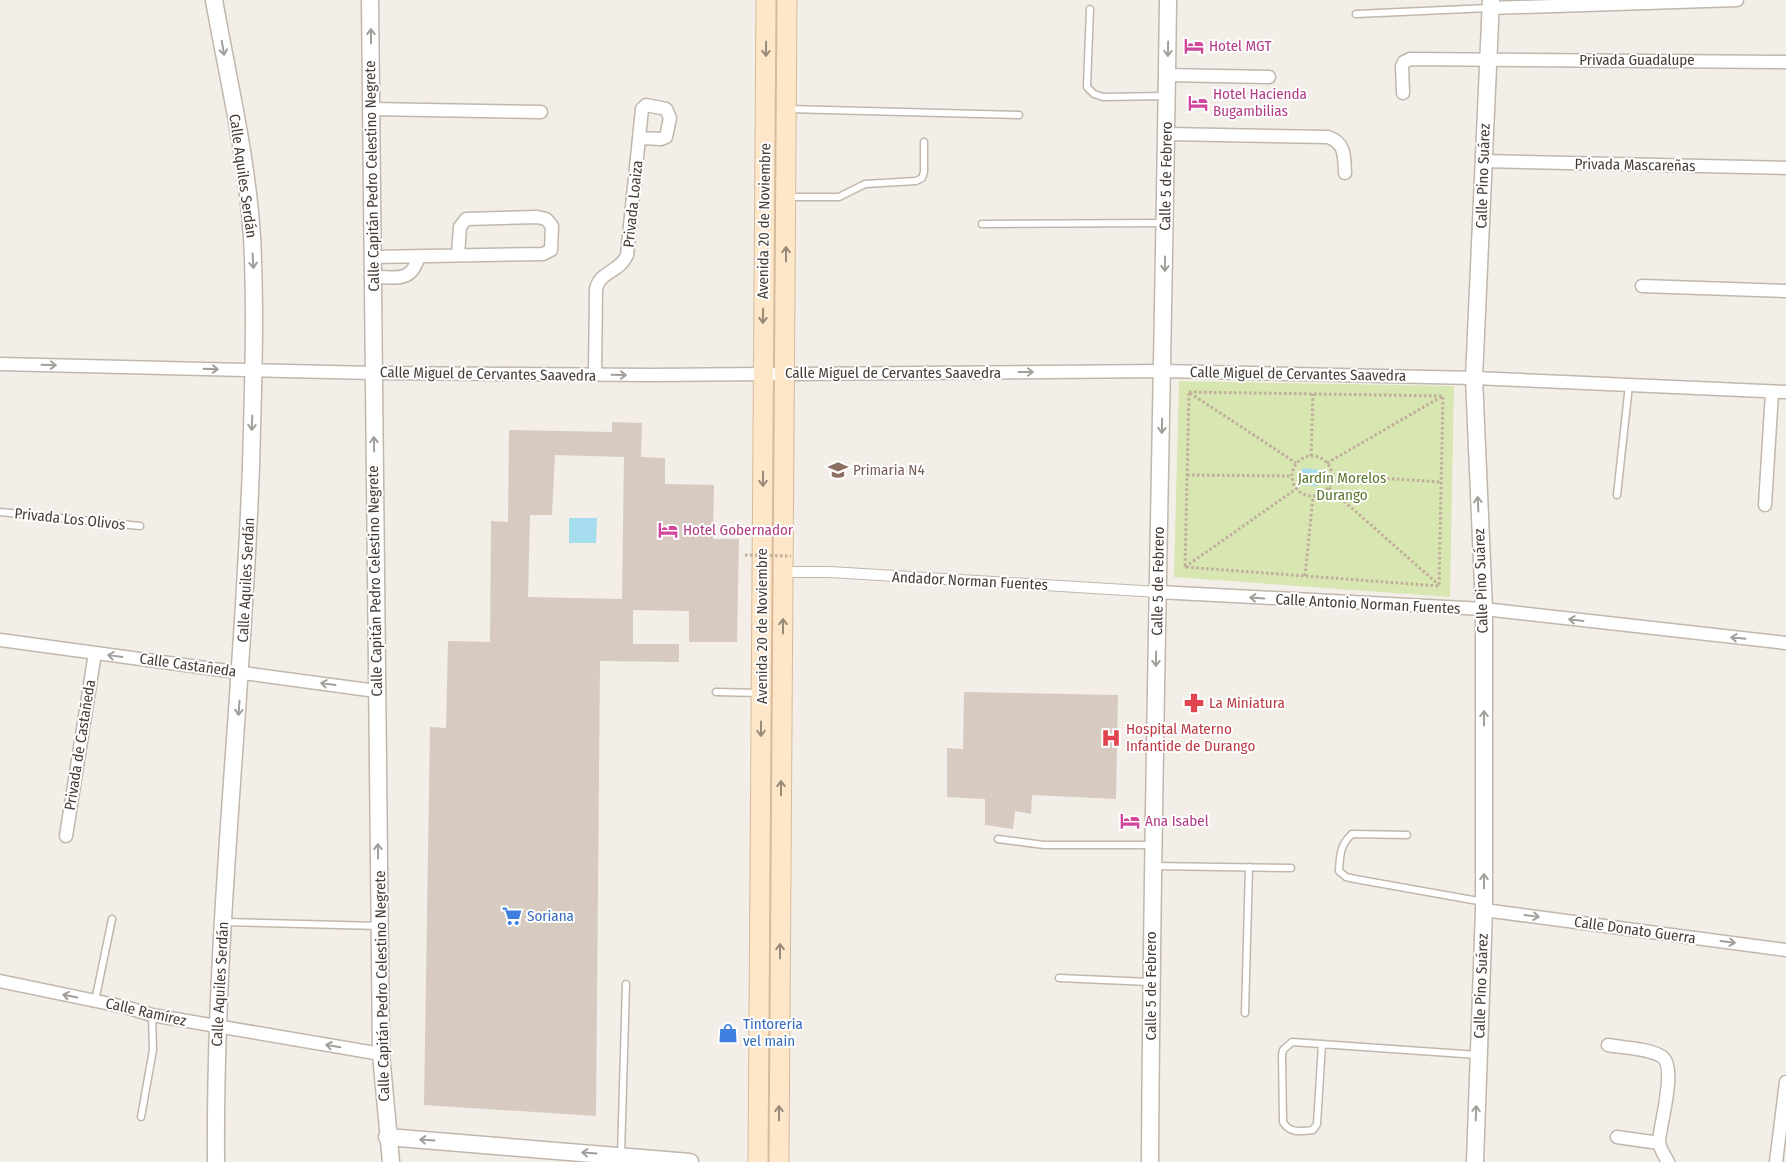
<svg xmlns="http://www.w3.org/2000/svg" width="1786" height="1162" font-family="'Fira Sans Condensed',sans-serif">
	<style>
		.green { fill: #d8e6b1 }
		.water { fill: #a5ddee }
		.building { fill: #d7cac0; fill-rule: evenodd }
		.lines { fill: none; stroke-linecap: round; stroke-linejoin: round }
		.service-casing { stroke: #c1b7ad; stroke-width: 9 }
		.pedestrian-casing { stroke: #c1b7ad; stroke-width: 12 }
		.minor-casing { stroke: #c1b7ad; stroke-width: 15 }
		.tertiary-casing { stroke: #c1b7ad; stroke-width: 19 }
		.secondary-casing { stroke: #d5bb9b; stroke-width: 21 }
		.path { stroke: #c0ad9c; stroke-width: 3; stroke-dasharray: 2.5 2.5; stroke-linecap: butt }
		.service { stroke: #fff; stroke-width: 6 }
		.pedestrian { stroke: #fff; stroke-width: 10 }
		.minor { stroke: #fff; stroke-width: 12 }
		.tertiary { stroke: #fff; stroke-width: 16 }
		.secondary { stroke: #fde7c8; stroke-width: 19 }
		.path-bridge { stroke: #c0ad9c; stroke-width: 3; stroke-dasharray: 2.5 2.5; stroke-linecap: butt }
		.oneway { stroke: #a29e9a }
		.oneway2 { stroke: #988a78 }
		.labels { text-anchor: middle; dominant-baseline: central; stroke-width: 4; stroke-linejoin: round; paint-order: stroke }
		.hotel-label { font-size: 15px; fill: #b23c85; stroke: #fff; text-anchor: start }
		.street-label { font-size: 15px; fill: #463d36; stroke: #fff }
		.education-label { font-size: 15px; fill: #785e54; stroke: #fff; text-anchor: start }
		.park-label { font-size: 15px; fill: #55762b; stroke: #fff }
		.health-label { font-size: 15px; fill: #be3a42; stroke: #fff; text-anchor: start }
		.shop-label { font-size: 15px; fill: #366cbe; stroke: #fff; text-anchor: start }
	</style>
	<rect width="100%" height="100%" fill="#f3eee7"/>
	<path class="green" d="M1179,381L1454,386L1450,597L1174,577Z"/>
	<path class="water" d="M1302,468L1319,470L1318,486L1301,485Z
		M569,518H597L596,543H569Z"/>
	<path class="building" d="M612,422L642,423L641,457L665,458V484L714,485L713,539H739L737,642H689V611L633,610V644H679V662L600,661L596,1116L424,1105L430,727L446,728L448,641L490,642L491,521L508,522L509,430L612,432ZM555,455L624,457L622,599L528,597L530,515H552Z
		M964,692L1118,695L1116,799L1032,795L1031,814L1015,811L1013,829L985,825V799L947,797V748L963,749Z"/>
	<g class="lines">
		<defs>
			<path id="service" d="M1090,9L1087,87L1094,94L1103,97L1166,96
				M1356,14L1489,8
				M788,109L1019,115
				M787,197H839L865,184L916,181L922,178L924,172V142
				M982,224L1164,223
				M1617,495L1629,385
				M0,512L140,526
				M716,692L760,693
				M1407,835L1352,834C1340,845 1340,855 1339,871L1346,877L1355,879L1484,902
				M998,839L1044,845H1152
				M1152,866L1291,868
				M225,922L379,926
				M1059,978L1150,982
				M95,1001L112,919
				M1245,1013L1249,867
				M1322,1044L1317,1124L1313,1130C1301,1131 1290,1134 1283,1122L1282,1055L1283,1050L1292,1042L1478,1055
				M141,1117L153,1050L152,1015
				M621,1155L626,984"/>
			<path id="pedestrian" d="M783,572H830L1158,592"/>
			<path id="minor" d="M1491,8L1737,0
				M1167,75L1269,77
				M1403,93L1402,66L1404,62L1410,59L1786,62
				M372,109L541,112
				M1167,134L1328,137C1346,143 1344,157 1345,173
				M1484,161L1786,168
				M373,257L543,254L551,250L552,226L546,219L537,217L466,219L460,227L458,255
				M373,277C398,277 411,283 419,256
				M1642,286L1786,291
				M0,364L373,373L652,375L1163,371L1474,378L1786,392
				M595,375L596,289C600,271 620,272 627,255L642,109L646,105L666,109L670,118L666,137L661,139L640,138
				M1765,505L1772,392
				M1158,592L1484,609L1786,643
				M0,640L376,691
				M66,836L95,653
				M1484,910L1786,950
				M0,981L125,1007L152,1015L381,1054
				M1608,1045C1625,1048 1646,1048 1661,1056C1678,1065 1660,1124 1659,1141C1659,1148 1665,1156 1668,1162
				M1617,1137L1659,1143
				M1776,1162L1786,1082"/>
			<path id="tertiary" d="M214,0C228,79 247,157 252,237C256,313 253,390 251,466C243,698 214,930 216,1162
				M370,0L381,1054L391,1162
				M387,1137L690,1162
				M1150,1162C1152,775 1163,387 1168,0
				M1475,1162L1484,910V609L1474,378L1491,0"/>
			<path id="secondary" d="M758,1162L766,0
				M779,1162L787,0"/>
		</defs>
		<use href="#service" class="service-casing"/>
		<use href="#pedestrian" class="pedestrian-casing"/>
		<use href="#minor" class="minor-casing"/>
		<use href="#tertiary" class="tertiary-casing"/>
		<use href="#secondary" class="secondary-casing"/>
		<path class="path" d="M1189,392L1443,396L1439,586L1185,567Z
			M1190,393L1296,463
			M1292 476a20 20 0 1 1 40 0a20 20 0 1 1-40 0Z
			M1311,456L1313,394
			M1327,463L1441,397
			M1187,475L1291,476
			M1332,475L1441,482
			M1329,488L1439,585
			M1185,567L1296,489
			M1305,576L1313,497"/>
		<use href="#service" class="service"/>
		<use href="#pedestrian" class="pedestrian"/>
		<use href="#minor" class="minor"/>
		<use href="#tertiary" class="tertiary"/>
		<use href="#secondary" class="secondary"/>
		<path class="path-bridge" d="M745,555L791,556"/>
	</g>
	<defs><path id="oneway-shaft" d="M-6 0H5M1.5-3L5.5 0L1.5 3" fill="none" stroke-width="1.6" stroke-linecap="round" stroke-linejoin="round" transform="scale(1.25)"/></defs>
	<g class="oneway">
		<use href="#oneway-shaft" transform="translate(371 36) rotate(-91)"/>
		<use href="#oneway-shaft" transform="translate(223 48) rotate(80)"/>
		<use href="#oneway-shaft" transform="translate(1168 49) rotate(91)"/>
		<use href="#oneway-shaft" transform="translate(253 261) rotate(87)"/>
		<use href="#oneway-shaft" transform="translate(1165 264) rotate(91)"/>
		<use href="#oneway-shaft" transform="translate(49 365) rotate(2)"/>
		<use href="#oneway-shaft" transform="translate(211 369) rotate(2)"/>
		<use href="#oneway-shaft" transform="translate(1026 372)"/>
		<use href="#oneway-shaft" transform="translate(619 375) rotate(1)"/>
		<use href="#oneway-shaft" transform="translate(252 423) rotate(92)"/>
		<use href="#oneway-shaft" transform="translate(1162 426) rotate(91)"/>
		<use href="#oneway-shaft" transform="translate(374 444) rotate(-91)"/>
		<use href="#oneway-shaft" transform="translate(1478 504) rotate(-93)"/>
		<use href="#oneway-shaft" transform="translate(1257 598) rotate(-176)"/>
		<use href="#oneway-shaft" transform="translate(1576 620) rotate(-173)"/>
		<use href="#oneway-shaft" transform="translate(1738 638) rotate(-174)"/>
		<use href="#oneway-shaft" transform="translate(115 656) rotate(-172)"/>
		<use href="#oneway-shaft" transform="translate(1156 659) rotate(91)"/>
		<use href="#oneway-shaft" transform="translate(328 684) rotate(-172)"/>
		<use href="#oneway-shaft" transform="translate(239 708) rotate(94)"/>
		<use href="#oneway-shaft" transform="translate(1484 718) rotate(-90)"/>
		<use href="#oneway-shaft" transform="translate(378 851) rotate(-91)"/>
		<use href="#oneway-shaft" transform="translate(1484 881) rotate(-90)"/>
		<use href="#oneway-shaft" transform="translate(1532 916) rotate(8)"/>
		<use href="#oneway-shaft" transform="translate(1728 942) rotate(7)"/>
		<use href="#oneway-shaft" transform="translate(70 996) rotate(-168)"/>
		<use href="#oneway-shaft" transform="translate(333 1046) rotate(-171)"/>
		<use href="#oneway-shaft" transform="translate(1476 1113) rotate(-88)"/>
		<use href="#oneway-shaft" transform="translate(427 1140) rotate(-176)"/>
		<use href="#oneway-shaft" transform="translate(589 1153) rotate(-176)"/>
	</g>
	<g class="oneway2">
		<use href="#oneway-shaft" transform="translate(766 49) rotate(91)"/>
		<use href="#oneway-shaft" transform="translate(786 254) rotate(-90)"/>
		<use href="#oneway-shaft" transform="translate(763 316) rotate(91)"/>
		<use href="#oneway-shaft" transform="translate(763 479) rotate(90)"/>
		<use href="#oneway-shaft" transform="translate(783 626) rotate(-90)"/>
		<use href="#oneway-shaft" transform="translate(761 729) rotate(90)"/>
		<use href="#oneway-shaft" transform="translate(781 788) rotate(-90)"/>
		<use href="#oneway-shaft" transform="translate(780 951) rotate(-90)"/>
		<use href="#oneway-shaft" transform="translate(779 1113) rotate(-90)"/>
	</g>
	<defs>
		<symbol id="hotel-bare" viewBox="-9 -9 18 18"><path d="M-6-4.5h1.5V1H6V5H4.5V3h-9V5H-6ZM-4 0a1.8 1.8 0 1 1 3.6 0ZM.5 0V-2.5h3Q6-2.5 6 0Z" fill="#d1479c" stroke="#fff" stroke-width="2.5" paint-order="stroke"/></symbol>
		<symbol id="school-bare" viewBox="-9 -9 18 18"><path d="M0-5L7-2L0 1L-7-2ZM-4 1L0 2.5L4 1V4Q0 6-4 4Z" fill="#8d6e63" stroke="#fff" stroke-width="2.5" paint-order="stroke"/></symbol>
		<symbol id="pharmacy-bare" viewBox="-9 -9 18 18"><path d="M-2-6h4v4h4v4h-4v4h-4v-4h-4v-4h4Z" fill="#e0444e" stroke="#fff" stroke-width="2.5" paint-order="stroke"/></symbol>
		<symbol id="hospital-bare" viewBox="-9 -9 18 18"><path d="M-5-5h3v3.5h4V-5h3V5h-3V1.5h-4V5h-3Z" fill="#e0444e" stroke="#fff" stroke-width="2.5" paint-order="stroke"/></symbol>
		<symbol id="supermarket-bare" viewBox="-9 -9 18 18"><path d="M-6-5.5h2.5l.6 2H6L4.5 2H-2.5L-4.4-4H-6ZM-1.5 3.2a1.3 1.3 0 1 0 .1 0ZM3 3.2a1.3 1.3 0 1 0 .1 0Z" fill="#3f7fe0" stroke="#fff" stroke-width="2.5" paint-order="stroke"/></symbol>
		<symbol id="shop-bare" viewBox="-9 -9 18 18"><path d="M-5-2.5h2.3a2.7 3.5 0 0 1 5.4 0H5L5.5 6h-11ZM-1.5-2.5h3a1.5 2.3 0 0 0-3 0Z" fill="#3f7fe0" stroke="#fff" stroke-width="2.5" paint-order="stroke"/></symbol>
	</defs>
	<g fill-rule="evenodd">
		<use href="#hotel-bare" x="1180" y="32" width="28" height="28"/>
		<use href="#hotel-bare" x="1184" y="89" width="28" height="28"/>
		<use href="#school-bare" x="824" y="456" width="28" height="28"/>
		<use href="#hotel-bare" x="654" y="516" width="28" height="28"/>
		<use href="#pharmacy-bare" x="1180" y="689" width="28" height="28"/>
		<use href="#hospital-bare" x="1097" y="724" width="28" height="28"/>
		<use href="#hotel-bare" x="1116" y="807" width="28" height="28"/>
		<use href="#supermarket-bare" x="498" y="902" width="28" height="28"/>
		<use href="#shop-bare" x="714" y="1019" width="28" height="28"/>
	</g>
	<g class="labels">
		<g class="hotel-label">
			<text x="1209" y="46">Hotel MGT</text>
			<text x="1213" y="94">Hotel Hacienda<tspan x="1213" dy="17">Bugambilias</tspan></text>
			<text x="683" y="530">Hotel Gobernador</text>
			<text x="1145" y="821">Ana Isabel</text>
		</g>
		<g class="street-label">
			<text x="1637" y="60">Privada Guadalupe</text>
			<text transform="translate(1635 165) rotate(1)">Privada Mascareñas</text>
			<text transform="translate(243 176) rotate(82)">Calle Aquiles Serdán</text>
			<text transform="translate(372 176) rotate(-91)">Calle Capitán Pedro Celestino Negrete</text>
			<text transform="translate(1166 176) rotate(-89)">Calle 5 de Febrero</text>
			<text transform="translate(1483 176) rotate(-88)">Calle Pino Suárez</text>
			<text transform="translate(633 204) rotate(-84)">Privada Loaiza</text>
			<text transform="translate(764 221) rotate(-89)">Avenida 20 de Noviembre</text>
			<text x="893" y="373">Calle Miguel de Cervantes Saavedra</text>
			<text transform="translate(488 374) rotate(1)">Calle Miguel de Cervantes Saavedra</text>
			<text transform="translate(1298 374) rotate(1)">Calle Miguel de Cervantes Saavedra</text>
			<text transform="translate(70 519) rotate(6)">Privada Los Olivos</text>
			<text transform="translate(246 580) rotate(-87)">Calle Aquiles Serdán</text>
			<text transform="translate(375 581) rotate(-91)">Calle Capitán Pedro Celestino Negrete</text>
			<text transform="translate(970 581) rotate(3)">Andador Norman Fuentes</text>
			<text transform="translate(1158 581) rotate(-89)">Calle 5 de Febrero</text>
			<text transform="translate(1481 581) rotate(-92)">Calle Pino Suárez</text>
			<text transform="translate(1368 604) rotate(3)">Calle Antonio Norman Fuentes</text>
			<text transform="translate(762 626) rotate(-90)">Avenida 20 de Noviembre</text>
			<text transform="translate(188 665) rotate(8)">Calle Castañeda</text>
			<text transform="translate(80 745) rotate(-81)">Privada de Castañeda</text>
			<text transform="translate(1635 930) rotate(8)">Calle Donato Guerra</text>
			<text transform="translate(220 984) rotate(-87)">Calle Aquiles Serdán</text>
			<text transform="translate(382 986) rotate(-91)">Calle Capitán Pedro Celestino Negrete</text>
			<text transform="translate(1151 986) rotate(-90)">Calle 5 de Febrero</text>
			<text transform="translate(1481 986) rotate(-88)">Calle Pino Suárez</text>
			<text transform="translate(146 1012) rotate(13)">Calle Ramírez</text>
		</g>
		<g class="education-label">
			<text x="853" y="470">Primaria N4</text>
		</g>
		<g class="park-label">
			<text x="1342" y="478">Jardín Morelos<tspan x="1342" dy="17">Durango</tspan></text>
		</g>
		<g class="health-label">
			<text x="1209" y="703">La Miniatura</text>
			<text x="1126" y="729">Hospital Materno<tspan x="1126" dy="17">Infantide de Durango</tspan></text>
		</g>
		<g class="shop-label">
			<text x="527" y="916">Soriana</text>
			<text x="743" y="1024">Tintoreria<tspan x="743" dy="17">vel main</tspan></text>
		</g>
	</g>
</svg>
